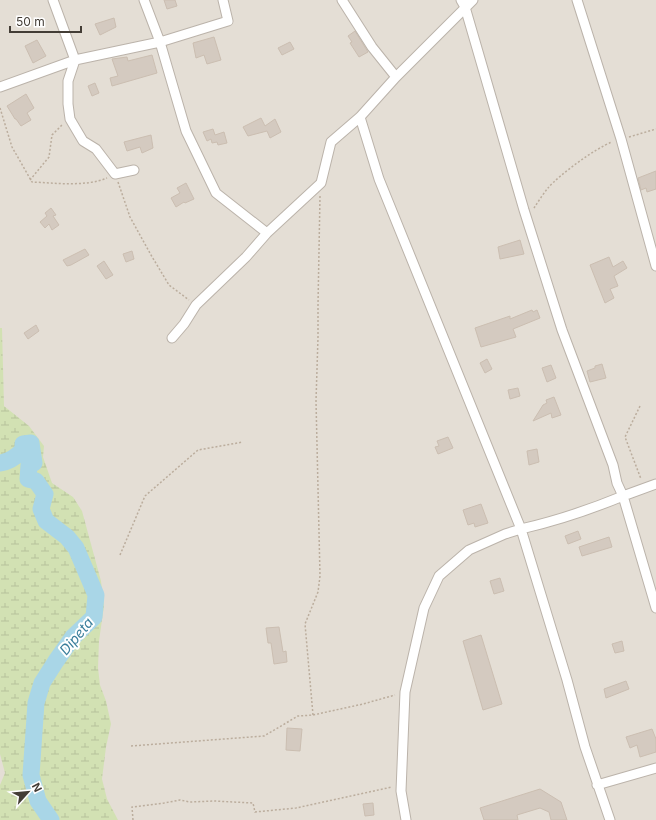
<svg xmlns="http://www.w3.org/2000/svg" width="656" height="820" font-family="Inter,sans-serif">
	<style>
		.residential { fill: #e4ded5 }
		.wetland { fill: url(#wetland-marsh) }
		.lines { fill: none; stroke-linecap: round; stroke-linejoin: round }
		.river { stroke: #a9d6e7; stroke-width: 17 }
		.building { fill: #d4cac0; stroke: #cbbeb1 }
		.street-casing { stroke: #bbb3aa; stroke-width: 11 }
		.path { stroke: #bbad9d; stroke-width: 1.5; stroke-dasharray: 2 2; stroke-linecap: butt }
		.street { stroke: #fff; stroke-width: 9 }
		.labels { text-anchor: middle; dominant-baseline: central; stroke-width: 4; stroke-linejoin: round; paint-order: stroke }
		.water-label { font-size: 14px; font-style: italic; fill: #3a7e9b; stroke: #fff }
	</style>
	<defs>
		<pattern id="wetland-marsh" width="20" height="14" patternUnits="userSpaceOnUse"><rect width="20" height="14" fill="#d2e1b3"/><path d="M1 5h8M5 5V1M11 12h8M15 12V8" fill="none" stroke="#b6c29b"/></pattern>
	</defs>
	<rect width="100%" height="100%" fill="#f1ece6"/>
	<path class="residential" d="M0,0H656V820H0Z"/>
	<path class="wetland" d="M0,328H2L4,406L29,426L44,446L43,457L52,483L73,497L82,511L101,581L104,606L99,641L98,668L100,685L106,701L111,724L106,747L102,779L107,799L118,820H0V785L5,773L0,754Z"/>
	<g class="lines">
		<path class="river" d="M0,463C9,462 17,456 23,450V444L31,443L34,463L29,465L28,479L36,481L45,494L41,509L46,521L67,537L76,548L96,595L94,617L73,637L56,661L42,683L36,703L31,775L38,801L51,820"/>
	</g>
	<path class="building" d="M164,0H175L177,6L167,9Z
		M114,18L116,27L100,35L95,24Z
		M355,31L368,52L359,57L350,43L352,42L348,36Z
		M214,37L221,60L207,64L204,55L196,58L193,43Z
		M37,40L46,56L33,63L25,46Z
		M290,42L294,49L282,55L278,48Z
		M152,55L157,73L112,86L110,78L118,76L112,59L127,57L128,61Z
		M95,83L99,93L92,96L88,86Z
		M26,94L34,108L27,113L31,120L21,126L16,119H15L7,106Z
		M261,118L265,126L275,119L281,132L270,138L267,131L248,136L243,127Z
		M213,129L215,135L224,132L227,143L218,145L217,142L212,143L211,139L207,141L203,132Z
		M151,135L153,148L142,153L140,147L127,151L124,142Z
		M656,171V189L647,192L646,188L641,190L638,178Z
		M186,183L194,199L185,203L184,202L176,207L171,198L180,193L177,188Z
		M51,208L56,215L53,216L59,225L52,230L49,224L45,228L40,222L47,216L45,213Z
		M520,240L524,254L500,259L498,247Z
		M85,249L89,255L71,265L67,266L63,260Z
		M132,251L134,259L126,262L123,254Z
		M609,257L613,267L623,261L627,268L614,276L618,286L610,289L614,298L605,303L590,265Z
		M104,261L113,275L106,279L97,266Z
		M532,310L533,312L537,310L540,318L513,329L516,337L481,347L475,328L510,316V319Z
		M36,325L39,331L28,339L24,333Z
		M487,359L492,369L485,373L480,363Z
		M602,364L606,378L590,382L587,371L595,368V366Z
		M551,365L556,378L547,382L542,368Z
		M518,388L520,396L510,399L508,390Z
		M554,397L561,415L552,418L551,413L533,421L543,405L547,403L546,400Z
		M448,437L453,448L438,454L435,447L439,446L437,441Z
		M537,449L539,462L529,465L527,451Z
		M481,504L488,523L475,527L474,523L468,525L463,510Z
		M578,531L581,539L568,544L565,536Z
		M609,537L612,547L582,556L579,547Z
		M500,578L504,591L494,594L490,581Z
		M279,627L283,652L286,651L287,662L274,664L271,643H268L266,628Z
		M481,635L502,704L483,710L463,641Z
		M622,641L624,651L615,653L612,644Z
		M626,681L629,689L606,698L604,689Z
		M287,728L302,729L300,751L286,750Z
		M652,729L656,739V752L640,757L637,745L630,748L626,737Z
		M540,789L561,802L567,820H551L549,812L540,808L517,815L518,820H484L480,808Z
		M373,803L374,815L365,816L363,804Z"/>
	<g class="lines">
		<defs>
			<path id="street" d="M53,0L75,60L68,81V104L70,119L83,141L96,149L115,174L134,170
				M144,0L160,42L186,131L216,193L267,233
				M342,0L372,47L396,77
				M461,0L465,7L524,210L562,330L613,465L617,483L623,496L656,484
				M577,0L621,139L656,266
				M0,87L75,60L160,42L228,21L223,0
				M360,117L379,179L521,529L505,534L469,550L439,576L424,608L405,692L401,791L406,820
				M172,338L184,324L196,305L246,257L267,233L321,183L331,142L360,117L396,77L473,0
				M597,785L656,768
				M610,820L585,747L567,680L521,529C556,521 589,510 623,496L656,608"/>
		</defs>
		<use href="#street" class="street-casing"/>
		<path class="path" d="M0,108L12,147L32,182C54,183 86,187 107,178
			M629,137L656,129
			M30,180L49,157L52,135L62,125
			M118,182L130,217L151,255L169,285L189,300
			M534,208C538,202 543,194 548,188C560,174 596,148 612,142
			M640,406L625,437L641,479
			M120,555L145,496L198,450L243,442
			M313,715L305,624L318,592L320,576L316,401L318,337V305L320,196
			M131,746L264,736L298,716L313,715L363,704L395,695
			M133,820L132,807L164,803L180,800L190,802L214,801L253,803L255,812L296,808L392,787"/>
		<use href="#street" class="street"/>
	</g>
	<g class="labels">
		<g class="water-label">
			<text transform="translate(76 636) rotate(-50)">Dipeta</text>
		</g>
	</g>
	<g transform="translate(28 792) rotate(63)" stroke="#ffffff" stroke-width="3" paint-order="stroke">
	<path d="M0-3L7 15L0 10L-7 15Z" fill="#433d36"/>
	<text y="-6" font-size="11" font-weight="bold" text-anchor="middle" fill="#433d36">N</text>
	</g>
	<path d="M10 26v6h71v-6" fill="none" stroke="#433d36" stroke-width="2"/>
	<text x="16" y="26" font-size="12" fill="#433d36" stroke="#ffffff" stroke-width="3" paint-order="stroke">50 m</text>
</svg>
